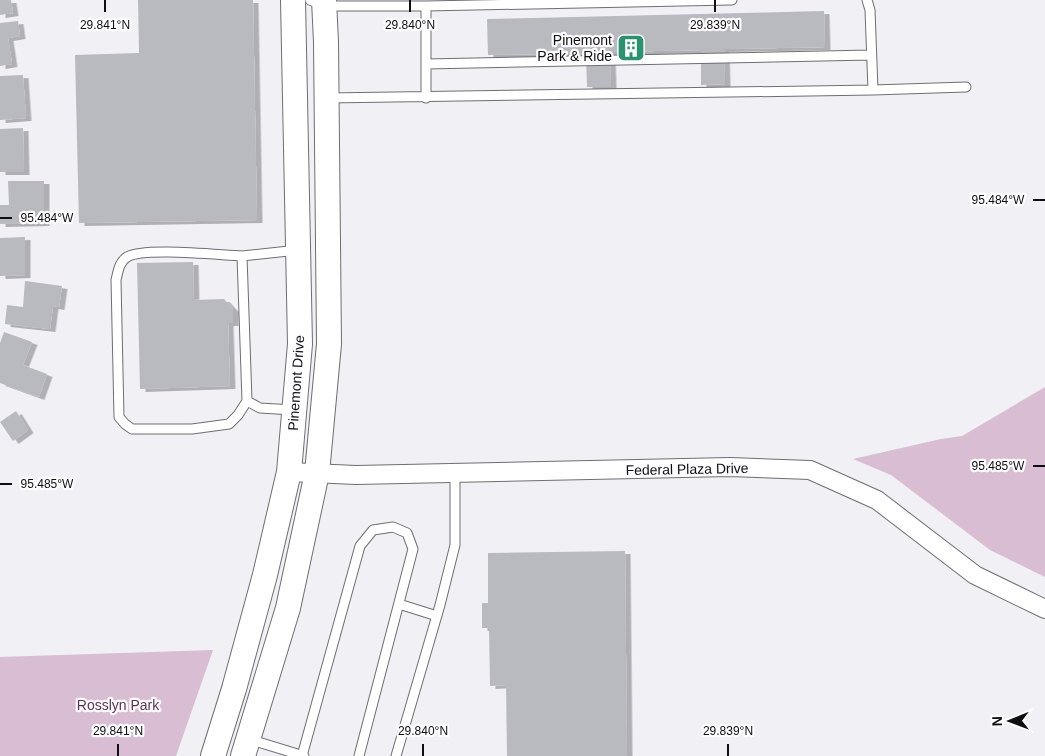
<svg xmlns="http://www.w3.org/2000/svg" width="1045" height="756" font-family="Arial,sans-serif">
	<style>
		.green { fill: #d9bdd2 }
		.building { fill: #b8babf; filter: url(#shadow) }
		.lines { fill: none; stroke-linecap: round; stroke-linejoin: round }
		.lane-casing { stroke: #6e6e73; stroke-width: 11 }
		.street-casing { stroke: #6e6e73; stroke-width: 20 }
		.secondary-casing { stroke: #6e6e73; stroke-width: 26 }
		.lane { stroke: #fff; stroke-width: 9 }
		.street { stroke: #fff; stroke-width: 18 }
		.secondary { stroke: #fff; stroke-width: 24 }
		.ticks { fill: none; stroke: #0f0f11; stroke-width: 2 }
		.labels { text-anchor: middle; dominant-baseline: central; stroke-width: 4.5; stroke-linejoin: round; paint-order: stroke }
		.poi-label { font-size: 14px; fill: #0f0f11; stroke: #fdfdff; text-anchor: end }
		.street-label { font-size: 14px; fill: #0f0f11; stroke: #fdfdff }
		.park-label { font-size: 14px; fill: #5f3357; stroke: #fdfdff }
		.ticks-label { font-size: 12px; text-anchor: middle; fill: #0f0f11; stroke: #fdfdff; stroke-width: 4.5; stroke-linejoin: round; paint-order: stroke }
	</style>
	<defs>
		<filter id="shadow"><feDropShadow dx="5.5" dy="3" stdDeviation="0" flood-color="#0004"/></filter>
	</defs>
	<rect width="100%" height="100%" fill="#f0f0f5"/>
	<path class="green" d="M1045,387V577L990,550L891,475L853,459L941,439L962,436Z
		M213,650L176,756H0V657Z"/>
	<path class="building" d="M0,0H11L13,13L0,15Z
		M138,0H253L257,220L79,223L75,55L139,53Z
		M824,11L825,47L724,49L725,84L701,85V50L610,52L611,87H587L586,53L488,55L487,19Z
		M18,21L20,36L8,38L12,64L0,66V23Z
		M23,75L26,118L0,120V76Z
		M23,128L24,172H0V129Z
		M8,181H44V223L0,224V205H9Z
		M25,237V275L0,276V238Z
		M193,262L194,300L224,299L233,309V323H228L230,386L140,389L137,263Z
		M25,281L62,286L59,307L53,306L50,329L5,324L7,305L23,307Z
		M4,332L32,342L23,365L47,374L39,397L0,383V343Z
		M16,411L28,430L13,441L0,422Z
		M625,551L627,756H507L506,685L490,686L489,628H482V603H488V553Z"/>
	<g class="lines">
		<defs>
			<path id="lane" d="M310,0L324,6H426L732,0
				M867,0L870,10L873,90
				M426,6V98
				M426,64L871,55
				M327,98L873,90L966,87
				M242,256C218,255 144,247 127,257C119,262 118,272 116,280L119,417L125,424L132,429H192L229,424L238,415L247,401
				M293,410L260,408L247,401L242,256L298,250
				M399,604L437,616
				M248,739L304,756
				M302,756L360,546L373,530L393,527L407,533L413,549L359,756
				M396,756L440,605L455,545V473"/>
			<path id="street" d="M289,472L356,475L730,467L810,470L877,500L975,575L1045,609"/>
			<path id="secondary" d="M213,756L234,689L265,575L289,472L300,344L293,0
				M243,756L288,608L317,473L329,344L326,42L324,0"/>
		</defs>
		<use href="#lane" class="lane-casing"/>
		<use href="#street" class="street-casing"/>
		<use href="#secondary" class="secondary-casing"/>
		<use href="#lane" class="lane"/>
		<use href="#street" class="street"/>
		<use href="#secondary" class="secondary"/>
	</g>
	<path class="ticks" d="M105,0V12M410,0V12M715,0V12M1033,200H1045M0,218H12M1033,466H1045M0,484H12M118,744V756M423,744V756M728,744V756"/>
	<defs>
		<symbol id="building-square" viewBox="-11 -11 22 22"><rect x="-9" y="-9" width="18" height="18" rx="4" fill="#2b926f" stroke="#fdfdff"/><path d="M-4-6H4V6H1V3H-1V6H-4ZM-2.5-4.3h1.7v1.8h-1.7ZM.8-4.3h1.7v1.8H.8ZM-2.5-1h1.7V.8h-1.7ZM.8-1h1.7V.8H.8Z" fill="#fff"/></symbol>
	</defs>
	<g fill-rule="evenodd">
		<use href="#building-square" x="615" y="32" width="32" height="32"/>
	</g>
	<g class="labels">
		<g class="poi-label">
			<text x="612" y="40">Pinemont<tspan x="612" dy="16">Park &amp; Ride</tspan></text>
		</g>
		<g class="street-label">
			<text transform="translate(296 383) rotate(-86)">Pinemont Drive</text>
			<text transform="translate(687 469) rotate(-1)">Federal Plaza Drive</text>
		</g>
		<g class="park-label">
			<text x="118" y="705">Rosslyn Park</text>
		</g>
	</g>
	<g class="ticks-label">
		<text x="105" y="29">29.841°N</text>
		<text x="410" y="29">29.840°N</text>
		<text x="715" y="29">29.839°N</text>
		<text x="998" y="204">95.484°W</text>
		<text x="47" y="222">95.484°W</text>
		<text x="998" y="470">95.485°W</text>
		<text x="47" y="488">95.485°W</text>
		<text x="118" y="735">29.841°N</text>
		<text x="423" y="735">29.840°N</text>
		<text x="728" y="735">29.839°N</text>
	</g>
	<g transform="translate(1010 721) rotate(269)" stroke="#fdfdff" stroke-width="4" paint-order="stroke">
	<path d="M0-4L9 19L0 12L-9 19Z" fill="#0f0f11"/>
	<text y="-8" font-size="14" font-weight="bold" text-anchor="middle" fill="#0f0f11">N</text>
	</g>
</svg>
